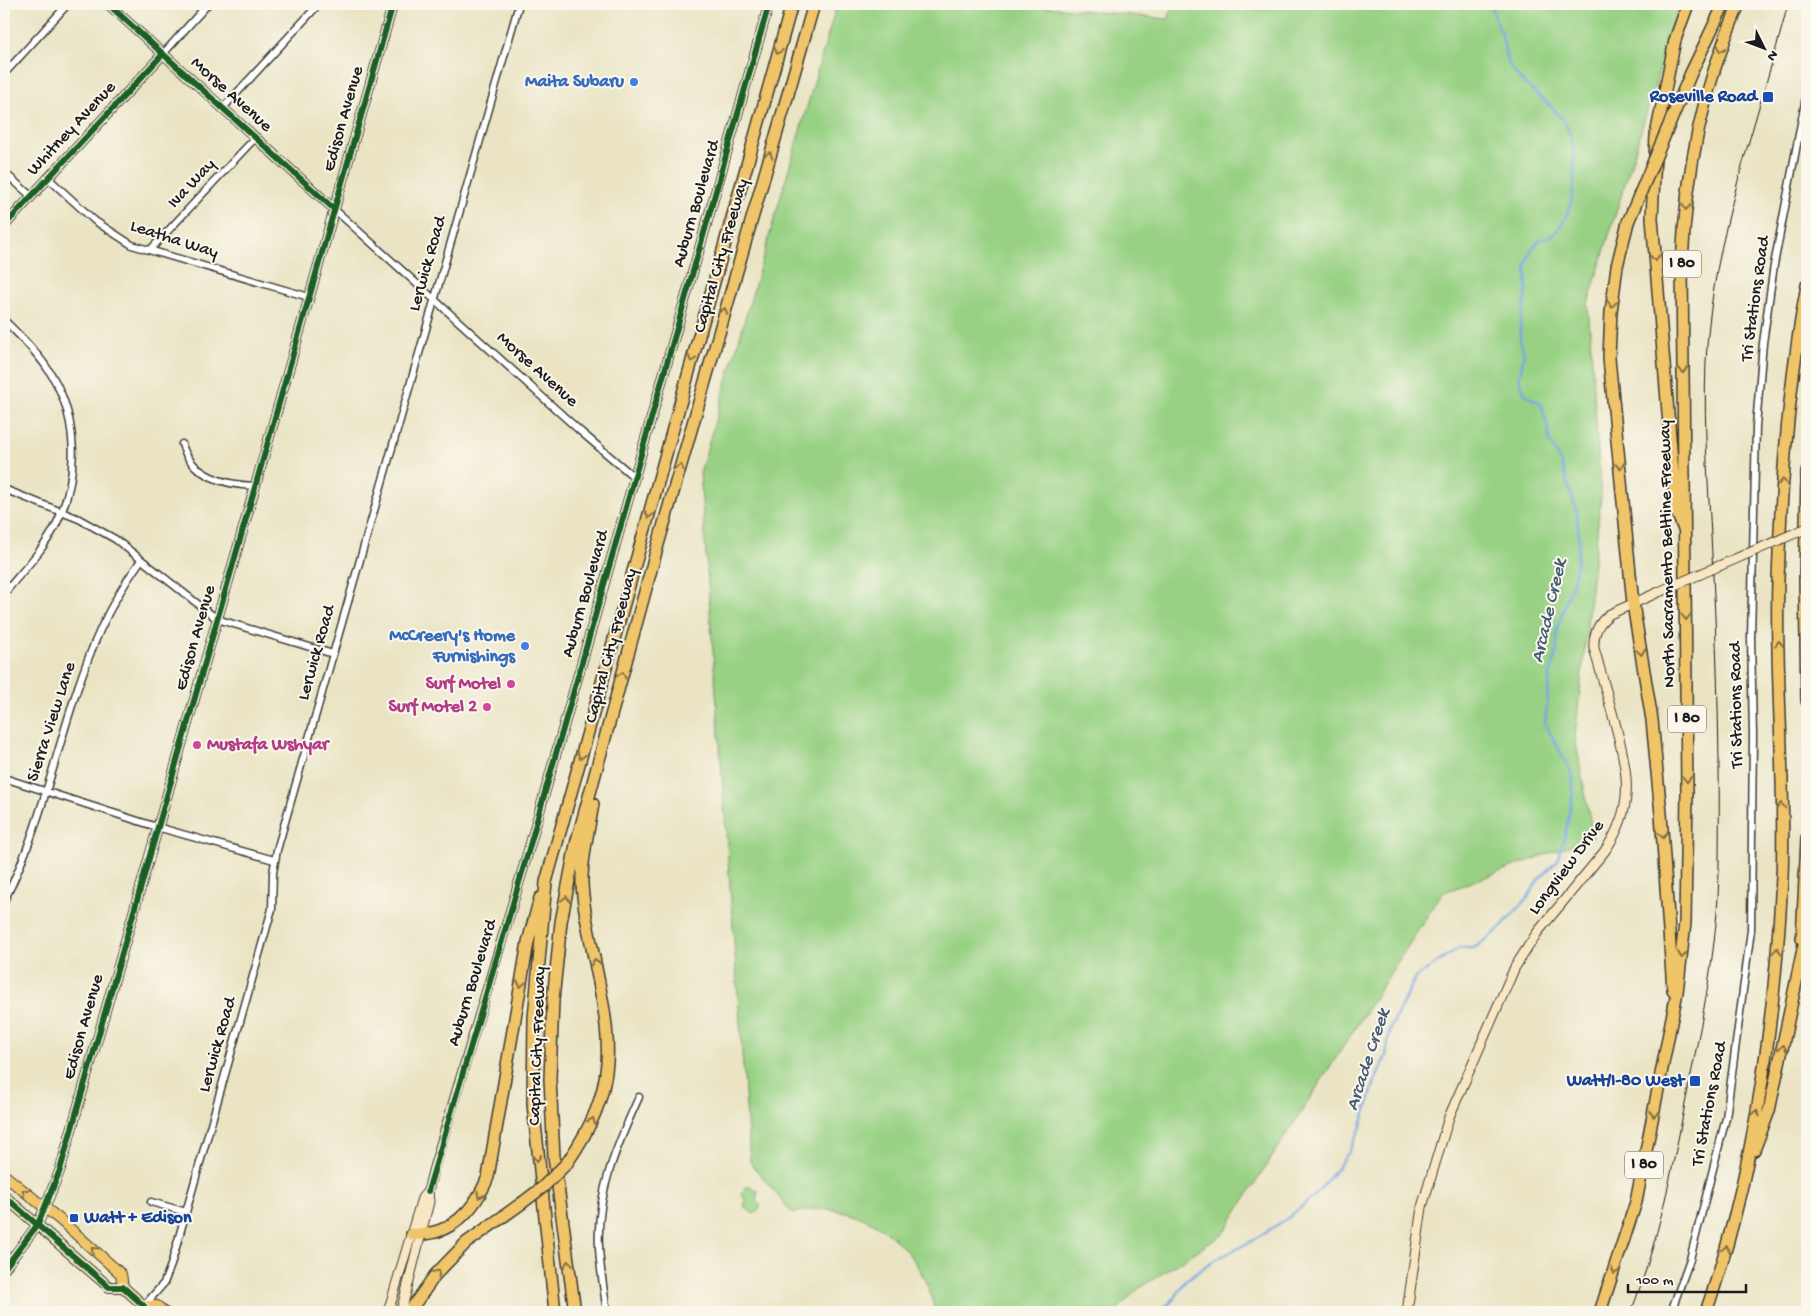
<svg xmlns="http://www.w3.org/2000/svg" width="1811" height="1316" font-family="'Gochi Hand',sans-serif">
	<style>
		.green { fill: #98d184; stroke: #5a7650 }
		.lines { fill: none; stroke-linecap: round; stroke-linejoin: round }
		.stream { stroke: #77a6e1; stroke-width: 2.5 }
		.street-casing { stroke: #3b3a35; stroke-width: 9 }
		.secondary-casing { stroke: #3b3a35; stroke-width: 11 }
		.primary-casing { stroke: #3b3a35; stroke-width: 12 }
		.highway-casing { stroke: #3b3a35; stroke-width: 14 }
		.street { stroke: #fff; stroke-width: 6 }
		.secondary { stroke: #f9e7c3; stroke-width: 9 }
		.primary { stroke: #f0c469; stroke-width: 10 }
		.highway { stroke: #f0c469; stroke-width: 11 }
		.tram { stroke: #1c1c1c; stroke-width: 1 }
		.secondary-bridge-casing { stroke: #3b3a35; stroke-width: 11; stroke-linecap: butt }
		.highway-bridge-casing { stroke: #3b3a35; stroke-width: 14; stroke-linecap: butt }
		.secondary-bridge { stroke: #f9e7c3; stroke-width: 9 }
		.highway-bridge { stroke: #f0c469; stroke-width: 11 }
		.cycleway-casing { stroke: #fbf7ec; stroke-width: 9 }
		.cycleway { stroke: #1b5e20; stroke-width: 6 }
		.oneway { stroke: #867042 }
		.shop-dot { fill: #3f7fe0; stroke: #fbf7ec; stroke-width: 2 }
		.transit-dot { fill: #1a4fb4; stroke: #fbf7ec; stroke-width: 2 }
		.hotel-dot { fill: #d1479c; stroke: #fbf7ec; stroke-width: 2 }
		.labels { text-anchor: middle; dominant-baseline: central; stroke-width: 4; stroke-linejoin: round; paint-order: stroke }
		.shield { fill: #fbf7ec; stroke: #5f5e5a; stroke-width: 1 }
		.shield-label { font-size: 16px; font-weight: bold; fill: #1c1c1c }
		.shop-label { font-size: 18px; font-weight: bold; fill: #366cbe; stroke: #fbf7ec; text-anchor: end }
		.street-label { font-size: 18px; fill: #1c1c1c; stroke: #fbf7ec }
		.transit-label { font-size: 18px; font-weight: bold; fill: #164399; stroke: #fbf7ec; text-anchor: end }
		.hotel-label { font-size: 18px; font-weight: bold; fill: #b23c85; stroke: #fbf7ec; text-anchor: end }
		.water-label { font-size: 19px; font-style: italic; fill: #455a75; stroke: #fbf7ec }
	</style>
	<rect width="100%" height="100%" fill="#fbf7ec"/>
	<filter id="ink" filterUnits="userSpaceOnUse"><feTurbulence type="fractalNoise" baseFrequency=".02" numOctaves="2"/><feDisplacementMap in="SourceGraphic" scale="10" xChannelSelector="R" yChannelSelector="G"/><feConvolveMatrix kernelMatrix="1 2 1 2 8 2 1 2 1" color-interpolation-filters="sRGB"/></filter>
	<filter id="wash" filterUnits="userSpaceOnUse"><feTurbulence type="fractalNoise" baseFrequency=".0096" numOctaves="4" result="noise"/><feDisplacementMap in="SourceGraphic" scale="20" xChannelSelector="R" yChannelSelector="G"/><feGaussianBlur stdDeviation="1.12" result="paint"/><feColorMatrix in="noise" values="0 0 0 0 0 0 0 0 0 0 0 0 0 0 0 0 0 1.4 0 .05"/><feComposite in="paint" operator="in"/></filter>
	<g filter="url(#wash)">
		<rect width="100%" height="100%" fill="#eae4c4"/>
		<path class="green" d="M837,4H1020L1168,19L1174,4H1680L1588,304L1601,496L1575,737L1593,837L1442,893L1222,1235L1138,1289L1115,1312H931L934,1307C922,1253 875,1208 818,1209C809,1209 800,1212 792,1213L750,1162L700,473Z
			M748,1185L758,1191L756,1201L761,1206L754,1214L744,1207L746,1200L741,1194Z"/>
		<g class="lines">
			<path class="stream" d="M1160,1312L1175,1298L1186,1280L1211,1262L1250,1242L1288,1218L1314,1196L1335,1171L1349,1152L1359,1132L1375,1081L1386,1056L1390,1029L1415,978L1459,948H1474L1496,932L1527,899L1539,879L1557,861L1565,835L1573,793V776L1545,723L1550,675L1557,650V629L1575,575L1579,542L1577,513L1561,463L1549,440L1548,428L1541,404L1525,394L1519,379L1524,354L1520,338V324L1527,290L1526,265L1532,249L1540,240C1579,234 1580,155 1567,127C1556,103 1523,89 1510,66C1504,57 1505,46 1502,36C1499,26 1492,15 1492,4"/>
		</g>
	</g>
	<g filter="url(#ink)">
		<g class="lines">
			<defs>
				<path id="street" d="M163,54L208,4
					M4,74L68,4
					M223,108L319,4
					M4,172L31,196
					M48,178L95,221L132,245L309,297
					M334,209L580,431L634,477
					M150,250L256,137
					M4,320C18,334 33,348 45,365C79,412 81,476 55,527C42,552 21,572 4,594
					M182,444C191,476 225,485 255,486
					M4,489L79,519L115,539L217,619L333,654
					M4,778L157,827L274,860
					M4,901C48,815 61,716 101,628C112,604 126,581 141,560
					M151,1202L186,1212
					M144,1306L164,1283L171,1265L272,909L273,873L277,850L519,4
					M607,1312C604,1291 600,1269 599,1247C596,1193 617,1145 639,1097
					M1671,1312L1690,1259L1726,1118L1751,930L1753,735L1751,637L1756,426L1763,343L1774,265L1807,92"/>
				<path id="secondary" d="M108,4L334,209
					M4,226L163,54
					M4,1269L38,1224L60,1170L393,4
					M388,1312L422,1198L428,1191
					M401,1312L429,1202L428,1191L433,1171L526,859L769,4
					M1407,1312L1422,1207L1449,1117L1515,967L1537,933L1604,852C1636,807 1628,773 1615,723C1608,698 1601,673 1594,648C1593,633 1598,623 1610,614L1661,591"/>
				<path id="primary" d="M4,1175L59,1219L121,1274L123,1287
					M4,1196L109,1287H123L144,1306L145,1312
					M144,1306H157L164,1312"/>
				<path id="highway" d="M1691,73L1724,4
					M1628,222L1617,266L1611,312L1609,358L1633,604L1652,720L1661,814L1673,990
					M1807,472L1805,581L1807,701
					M1683,527L1676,510L1652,218L1656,135L1675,40L1688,4
					M1802,939L1807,838
					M1754,1150L1769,1111L1807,930
					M567,1163C623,1082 610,1037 592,948C588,926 582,903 582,880C582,855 589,829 593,804
					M412,1234C450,1237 475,1210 488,1177L528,942L540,898
					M409,1312L436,1274L466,1243L522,1203
					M555,1312L533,1104L534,1018L546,882L792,4
					M575,1312L554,1157L550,1079L553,1000L561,922L576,844L657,548L814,4
					M1600,1312L1636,1202L1677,992L1685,923L1687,792L1682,264C1686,171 1702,89 1739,4
					M1706,1312C1754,1174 1775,1023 1782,877C1786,778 1775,679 1778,580C1781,481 1789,382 1807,285"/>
			</defs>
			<use href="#street" class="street-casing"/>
			<use href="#secondary" class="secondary-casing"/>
			<use href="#primary" class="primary-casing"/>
			<use href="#highway" class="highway-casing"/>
			<use href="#street" class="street"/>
			<use href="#secondary" class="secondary"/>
			<use href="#primary" class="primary"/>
			<use href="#highway" class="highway"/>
			<path class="tram" d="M1631,1312C1658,1243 1672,1171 1686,1099C1702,1020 1719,943 1719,862C1720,766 1718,670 1713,575C1710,504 1703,432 1706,361C1712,238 1758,122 1788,4"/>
			<defs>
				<path id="secondary-bridge" d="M1661,591L1807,528"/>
				<path id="highway-bridge" d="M1628,222L1691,73
					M522,1203L543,1187L567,1163"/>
			</defs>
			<use href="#secondary-bridge" class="secondary-bridge-casing"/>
			<use href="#highway-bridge" class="highway-bridge-casing"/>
			<use href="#secondary-bridge" class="secondary-bridge"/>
			<use href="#highway-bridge" class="highway-bridge"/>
			<defs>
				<path id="cycleway" d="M108,4L334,209
					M4,226L163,54
					M428,1191L526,859L769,4
					M4,1196L109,1287H123L144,1306L145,1312
					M4,1269L38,1224L60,1170L393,4"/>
			</defs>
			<use href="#cycleway" class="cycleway-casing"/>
			<use href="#cycleway" class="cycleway"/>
		</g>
		<defs><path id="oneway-chevron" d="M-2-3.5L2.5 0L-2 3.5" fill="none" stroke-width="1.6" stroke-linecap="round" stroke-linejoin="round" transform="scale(1.25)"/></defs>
		<g class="oneway">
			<use href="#oneway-chevron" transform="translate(1721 49) rotate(109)"/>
			<use href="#oneway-chevron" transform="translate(778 51) rotate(106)"/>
			<use href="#oneway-chevron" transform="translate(769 155) rotate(-74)"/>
			<use href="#oneway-chevron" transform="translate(1686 207) rotate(97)"/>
			<use href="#oneway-chevron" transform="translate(1655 258) rotate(87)"/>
			<use href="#oneway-chevron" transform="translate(1612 304) rotate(98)"/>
			<use href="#oneway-chevron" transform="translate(724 311) rotate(-74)"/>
			<use href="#oneway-chevron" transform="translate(692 359) rotate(106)"/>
			<use href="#oneway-chevron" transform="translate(1683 370) rotate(89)"/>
			<use href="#oneway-chevron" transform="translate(1620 466) rotate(84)"/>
			<use href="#oneway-chevron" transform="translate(680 467) rotate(-74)"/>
			<use href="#oneway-chevron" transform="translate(1783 482) rotate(-87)"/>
			<use href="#oneway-chevron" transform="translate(649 515) rotate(106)"/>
			<use href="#oneway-chevron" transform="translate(1686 617) rotate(90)"/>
			<use href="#oneway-chevron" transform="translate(1779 644) rotate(-91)"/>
			<use href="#oneway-chevron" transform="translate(1641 652) rotate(81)"/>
			<use href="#oneway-chevron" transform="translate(622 675) rotate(-75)"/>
			<use href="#oneway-chevron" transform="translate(581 756) rotate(106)"/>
			<use href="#oneway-chevron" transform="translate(1687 779) rotate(90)"/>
			<use href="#oneway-chevron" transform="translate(1781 806) rotate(-91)"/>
			<use href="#oneway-chevron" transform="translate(1663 835) rotate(86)"/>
			<use href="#oneway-chevron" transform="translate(566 899) rotate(-80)"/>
			<use href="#oneway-chevron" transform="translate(1777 951) rotate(-86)"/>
			<use href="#oneway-chevron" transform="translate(1682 955) rotate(96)"/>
			<use href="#oneway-chevron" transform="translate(595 962) rotate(-101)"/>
			<use href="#oneway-chevron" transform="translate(521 984) rotate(100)"/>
			<use href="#oneway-chevron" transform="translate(1783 1048) rotate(-78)"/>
			<use href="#oneway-chevron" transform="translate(1756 1113) rotate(-79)"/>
			<use href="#oneway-chevron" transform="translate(1654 1114) rotate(101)"/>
			<use href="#oneway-chevron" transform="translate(592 1121) rotate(-66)"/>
			<use href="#oneway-chevron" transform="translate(537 1158) rotate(85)"/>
			<use href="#oneway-chevron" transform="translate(25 1192) rotate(-142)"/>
			<use href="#oneway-chevron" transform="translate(480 1195) rotate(118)"/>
			<use href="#oneway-chevron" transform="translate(1726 1249) rotate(-74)"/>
			<use href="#oneway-chevron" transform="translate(94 1250) rotate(-138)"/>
			<use href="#oneway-chevron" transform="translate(568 1264) rotate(-98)"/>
			<use href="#oneway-chevron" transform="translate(1615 1271) rotate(108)"/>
			<use href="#oneway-chevron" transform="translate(437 1273) rotate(-49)"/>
		</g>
	</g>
	<g class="shop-dot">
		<circle cx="634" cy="82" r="5"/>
		<circle cx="525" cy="646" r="5"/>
	</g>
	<g class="transit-dot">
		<rect x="1762" y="91" width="12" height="12" rx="2.5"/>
		<rect x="1689" y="1075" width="12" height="12" rx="2.5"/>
		<rect x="69" y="1213" width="10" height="10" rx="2.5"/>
	</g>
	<g class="hotel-dot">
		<circle cx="511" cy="684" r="5"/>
		<circle cx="487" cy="707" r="5"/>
		<circle cx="197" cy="745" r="5"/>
	</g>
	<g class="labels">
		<g class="shield">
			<rect x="1663" y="250.5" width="38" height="27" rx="4"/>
			<rect x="1668" y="705.5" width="38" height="27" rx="4"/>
			<rect x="1625" y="1151.5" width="38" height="27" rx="4"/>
		</g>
		<g class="shield-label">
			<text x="1682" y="264">I 80</text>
			<text x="1687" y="719">I 80</text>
			<text x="1644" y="1165">I 80</text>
		</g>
		<g class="shop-label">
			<text x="624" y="82">Maita Subaru</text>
			<text x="515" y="636">McCreery's Home<tspan x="515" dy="21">Furnishings</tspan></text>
		</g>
		<g class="street-label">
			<text transform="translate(231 95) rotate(42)">Morse Avenue</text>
			<text transform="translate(344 119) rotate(-74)">Edison Avenue</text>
			<text transform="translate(72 129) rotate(-47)">Whitney Avenue</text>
			<text transform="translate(192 184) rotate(-47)">Iva Way</text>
			<text transform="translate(697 204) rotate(-74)">Auburn Boulevard</text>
			<text transform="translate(174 240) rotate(18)">Leatha Way</text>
			<text transform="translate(722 256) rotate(-74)">Capital City Freeway</text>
			<text transform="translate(428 264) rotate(-74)">Lerwick Road</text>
			<text transform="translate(1756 299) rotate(-82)">Tri Stations Road</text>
			<text transform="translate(537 370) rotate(42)">Morse Avenue</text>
			<text transform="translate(1668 554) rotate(-91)">North Sacramento Beltline Freeway</text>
			<text transform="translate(586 594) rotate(-74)">Auburn Boulevard</text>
			<text transform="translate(196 638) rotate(-74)">Edison Avenue</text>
			<text transform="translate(612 646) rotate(-75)">Capital City Freeway</text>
			<text transform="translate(317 653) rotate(-74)">Lerwick Road</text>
			<text transform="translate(1737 705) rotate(-91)">Tri Stations Road</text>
			<text transform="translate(52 722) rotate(-72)">Sierra View Lane</text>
			<text transform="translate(1567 868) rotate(-53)">Longview Drive</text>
			<text transform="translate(473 983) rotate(-73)">Auburn Boulevard</text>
			<text transform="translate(84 1027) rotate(-74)">Edison Avenue</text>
			<text transform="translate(218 1045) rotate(-74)">Lerwick Road</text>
			<text transform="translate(538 1046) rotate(-88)">Capital City Freeway</text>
			<text transform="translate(1710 1104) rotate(-79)">Tri Stations Road</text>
		</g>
		<g class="transit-label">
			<text x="1757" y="97">Roseville Road</text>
			<text x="1684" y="1081">Watt/I-80 West</text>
			<text x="84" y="1218" text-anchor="start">Watt + Edison</text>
		</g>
		<g class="hotel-label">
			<text x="501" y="684">Surf Motel</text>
			<text x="477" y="707">Surf Motel 2</text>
			<text x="207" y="745" text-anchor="start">Mustafa Wshyar</text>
		</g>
		<g class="water-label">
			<text transform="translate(1550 611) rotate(-77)">Arcade Creek</text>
			<text transform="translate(1369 1060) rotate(-72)">Arcade Creek</text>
		</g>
	</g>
	<rect width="1811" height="1316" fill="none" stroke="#fbf7ec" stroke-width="20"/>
	<g transform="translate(1764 48) rotate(132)" stroke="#fbf7ec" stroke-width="4" paint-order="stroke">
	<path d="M0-4L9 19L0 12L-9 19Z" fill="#1c1c1c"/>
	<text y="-8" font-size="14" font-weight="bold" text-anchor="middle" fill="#1c1c1c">N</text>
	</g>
	<path d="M1628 1284v8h118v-8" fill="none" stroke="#1c1c1c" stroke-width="2.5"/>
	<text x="1636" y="1284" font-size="15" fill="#1c1c1c" stroke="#fbf7ec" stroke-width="4" paint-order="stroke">100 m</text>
</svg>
